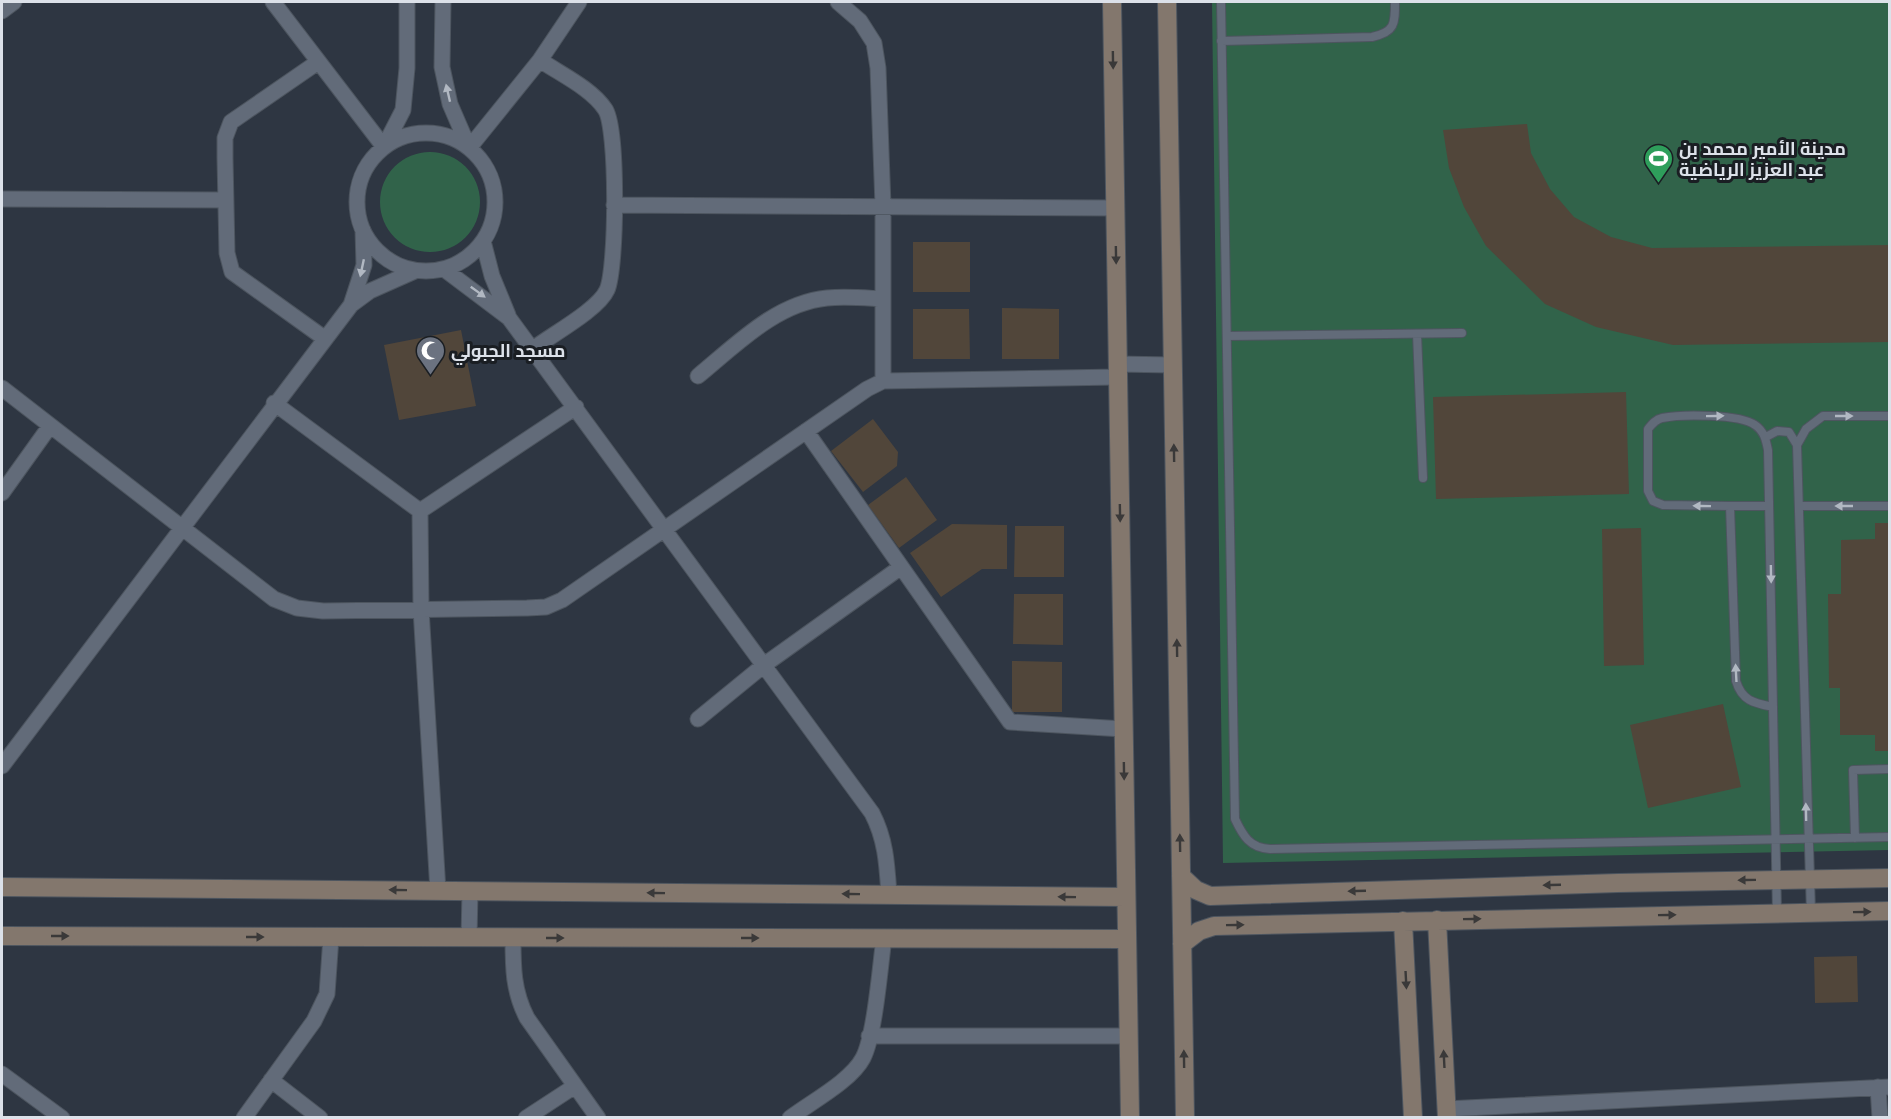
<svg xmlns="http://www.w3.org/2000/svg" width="1891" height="1119" font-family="'Roboto Serif',Cairo,serif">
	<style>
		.green { fill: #31634a }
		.building { fill: #51463a }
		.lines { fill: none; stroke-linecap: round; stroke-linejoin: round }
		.lane-casing { stroke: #4d555f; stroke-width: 10 }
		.street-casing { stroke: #4d555f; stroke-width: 17 }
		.secondary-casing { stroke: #4d555f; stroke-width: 20 }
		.lane { stroke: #626b79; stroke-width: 8 }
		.street { stroke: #626b79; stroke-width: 15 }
		.secondary { stroke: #83776d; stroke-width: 18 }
		.oneway { fill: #3a3939 }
		.oneway2 { fill: #b1b8c2 }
		.labels { text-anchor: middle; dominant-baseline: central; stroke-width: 6; stroke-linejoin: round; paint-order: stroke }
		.poi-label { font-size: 18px; font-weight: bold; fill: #dce1e9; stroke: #1a1e23; text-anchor: start }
	</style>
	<rect width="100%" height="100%" fill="#2e3642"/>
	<path class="green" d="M1212,2H1889V850L1223,863Z
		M380 202a50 50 0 1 1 100 0a50 50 0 1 1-100 0Z"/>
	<path class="building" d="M1527,124L1531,153L1550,189L1574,217L1611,237L1652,248L1890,245V342L1673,345L1596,327L1545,304L1486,246L1464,207L1449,168L1443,130Z
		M913,242H970V292H913Z
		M1002,308L1059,309V359H1002Z
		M913,309H969L970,359H913Z
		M461,330L476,406L399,420L384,345Z
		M1626,392L1629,494L1436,499L1433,397Z
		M873,419L898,452L897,466L863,492L831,451Z
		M906,477L937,520L899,548L868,505Z
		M1875,523H1890V751H1875V735H1840V688H1829L1828,594H1841V540L1875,539Z
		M952,524L1007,525V569H982L941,597L910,553Z
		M1015,526H1064V577H1014Z
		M1641,528L1644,665L1604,666L1602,529Z
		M1014,594H1063V645L1013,644Z
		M1012,661L1062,662V712H1012Z
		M1723,704L1741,787L1648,808L1630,725Z
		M1857,956L1858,1002L1815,1003L1814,957Z"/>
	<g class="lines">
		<defs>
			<path id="lane" d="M1221,2L1235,819C1243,836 1250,848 1270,849L1890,837
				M1221,41L1372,37C1395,32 1395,24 1395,2
				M1417,334L1423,478
				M1227,336L1462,333
				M1766,437L1777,431L1789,432L1797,445
				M1730,506H1769
				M1799,506H1890
				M1773,707C1754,703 1742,701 1736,681L1730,506L1663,505L1653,501L1648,491V429C1652,424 1656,419 1662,418C1682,414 1740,414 1755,425C1764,431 1766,440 1768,450L1777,913
				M1855,838L1853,770L1890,769
				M1811,913L1797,445L1806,429L1823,416H1890"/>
			<path id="street" d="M273,2L384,147L403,110L407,68V2
				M443,2L442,67L450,104L469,148L540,60L579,2
				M838,2L860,21L874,43L878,68L883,206V381
				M2,11L14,2
				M318,62L231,122L225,138V158L227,253L232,272L324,338
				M357 202a69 69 0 1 1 138 0a69 69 0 1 1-138 0Z
				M2,199L226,200
				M614,205L1115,208
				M483,241L492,276L508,315
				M444,269L509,318L872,813C886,840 887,865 889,895
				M351,305L370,291L415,271
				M533,349C551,335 598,310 607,290C617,268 618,127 605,109C591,88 560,74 540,60
				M1117,364L1173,365
				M698,376C736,345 776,303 827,298C846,296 865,298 883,299
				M2,388L274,599L297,608L323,611L527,608L546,607L562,600L867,389L883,381L1117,377
				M274,403L420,511
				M806,431L1010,722L1123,729
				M2,493L50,426
				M420,511L421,609L438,891
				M420,511L576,407
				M698,719L764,665L901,567
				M2,766L351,305L364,265L363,230
				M469,938L470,891
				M513,938C513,967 513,991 527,1018L598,1118
				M869,1036H1128
				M2,1074L62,1118
				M271,1080L320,1118
				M1878,1087L1880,1118
				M1446,1109L1890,1087
				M244,1118L314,1021L327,994L331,937
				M526,1118L575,1086
				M790,1118C811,1102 851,1081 863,1058C875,1035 880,967 884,938"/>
			<path id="secondary" d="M1112,2L1130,1118
				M1167,2L1185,1118
				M1181,876L1196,890L1210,896L1618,883L1890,878
				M2,887L1126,897
				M1437,920L1447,1118
				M1403,921L1413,1118
				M2,936L1127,939
				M1182,944L1199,931L1214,926L1890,911"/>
		</defs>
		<use href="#lane" class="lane-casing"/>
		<use href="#street" class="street-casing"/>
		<use href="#secondary" class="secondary-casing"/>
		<use href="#lane" class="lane"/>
		<use href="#street" class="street"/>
		<use href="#secondary" class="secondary"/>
	</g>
	<defs><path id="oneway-solid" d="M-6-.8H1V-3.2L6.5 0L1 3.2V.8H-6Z" transform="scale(1.5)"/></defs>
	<g class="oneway">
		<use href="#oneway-solid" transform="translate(1113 60) rotate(89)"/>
		<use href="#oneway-solid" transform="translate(1116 255) rotate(89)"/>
		<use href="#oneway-solid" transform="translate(1174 453) rotate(-91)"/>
		<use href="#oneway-solid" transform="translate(1120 513) rotate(89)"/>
		<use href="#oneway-solid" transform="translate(1177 648) rotate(-91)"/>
		<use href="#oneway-solid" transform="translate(1124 771) rotate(89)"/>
		<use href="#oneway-solid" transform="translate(1180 843) rotate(-91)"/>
		<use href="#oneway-solid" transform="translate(1747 880) rotate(179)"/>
		<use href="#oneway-solid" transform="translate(1552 885) rotate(178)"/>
		<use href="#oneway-solid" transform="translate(398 890) rotate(-179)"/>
		<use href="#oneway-solid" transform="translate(1357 891) rotate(178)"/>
		<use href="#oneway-solid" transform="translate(656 893) rotate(-179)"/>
		<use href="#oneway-solid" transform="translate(851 894) rotate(-179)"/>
		<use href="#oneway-solid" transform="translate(1067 897) rotate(-179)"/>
		<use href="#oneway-solid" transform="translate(1862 912) rotate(-1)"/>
		<use href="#oneway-solid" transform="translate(1667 915) rotate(-1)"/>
		<use href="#oneway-solid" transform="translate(1472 919) rotate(-1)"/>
		<use href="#oneway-solid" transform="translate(1235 925) rotate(-1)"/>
		<use href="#oneway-solid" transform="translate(60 936)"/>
		<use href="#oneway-solid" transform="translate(255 937)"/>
		<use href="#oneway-solid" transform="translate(555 938)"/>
		<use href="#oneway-solid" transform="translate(750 938)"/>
		<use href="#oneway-solid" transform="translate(1406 980) rotate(87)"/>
		<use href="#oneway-solid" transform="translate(1184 1059) rotate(-91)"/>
		<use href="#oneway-solid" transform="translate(1444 1059) rotate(-93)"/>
	</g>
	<g class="oneway2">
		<use href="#oneway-solid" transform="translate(448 93) rotate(-103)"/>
		<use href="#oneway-solid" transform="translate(362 268) rotate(102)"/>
		<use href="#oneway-solid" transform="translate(478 292) rotate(36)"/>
		<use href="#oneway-solid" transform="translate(1715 416) rotate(-1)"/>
		<use href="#oneway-solid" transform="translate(1844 416)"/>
		<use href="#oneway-solid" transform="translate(1702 506) rotate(-179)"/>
		<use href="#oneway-solid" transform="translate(1844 506) rotate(-180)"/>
		<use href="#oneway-solid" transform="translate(1771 574) rotate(89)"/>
		<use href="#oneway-solid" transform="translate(1736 673) rotate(-93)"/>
		<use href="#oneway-solid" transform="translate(1806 812) rotate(-91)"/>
	</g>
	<defs>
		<symbol id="stadium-pin" viewBox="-11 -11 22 30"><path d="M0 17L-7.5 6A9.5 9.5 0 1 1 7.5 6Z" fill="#2e9e5b" stroke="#1a1e23"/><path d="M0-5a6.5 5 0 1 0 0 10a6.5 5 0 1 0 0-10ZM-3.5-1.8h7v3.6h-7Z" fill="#fff"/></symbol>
		<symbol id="mosque-pin" viewBox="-11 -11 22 30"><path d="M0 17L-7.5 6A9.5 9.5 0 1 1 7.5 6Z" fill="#6b7280" stroke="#1a1e23"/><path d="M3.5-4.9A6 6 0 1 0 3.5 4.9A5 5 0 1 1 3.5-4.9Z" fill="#fff"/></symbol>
	</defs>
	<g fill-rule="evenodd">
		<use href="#stadium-pin" x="1642" y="142" width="33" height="45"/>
		<use href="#mosque-pin" x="414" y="334" width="33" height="45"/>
	</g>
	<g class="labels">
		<g class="poi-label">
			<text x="1679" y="148">مدينة الأمير محمد بن<tspan x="1679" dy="21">عبد العزيز الرياضية</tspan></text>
			<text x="451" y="350">مسجد الجبولي</text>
		</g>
	</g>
	<rect width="1891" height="1119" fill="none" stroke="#dce1e9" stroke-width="6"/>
</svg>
